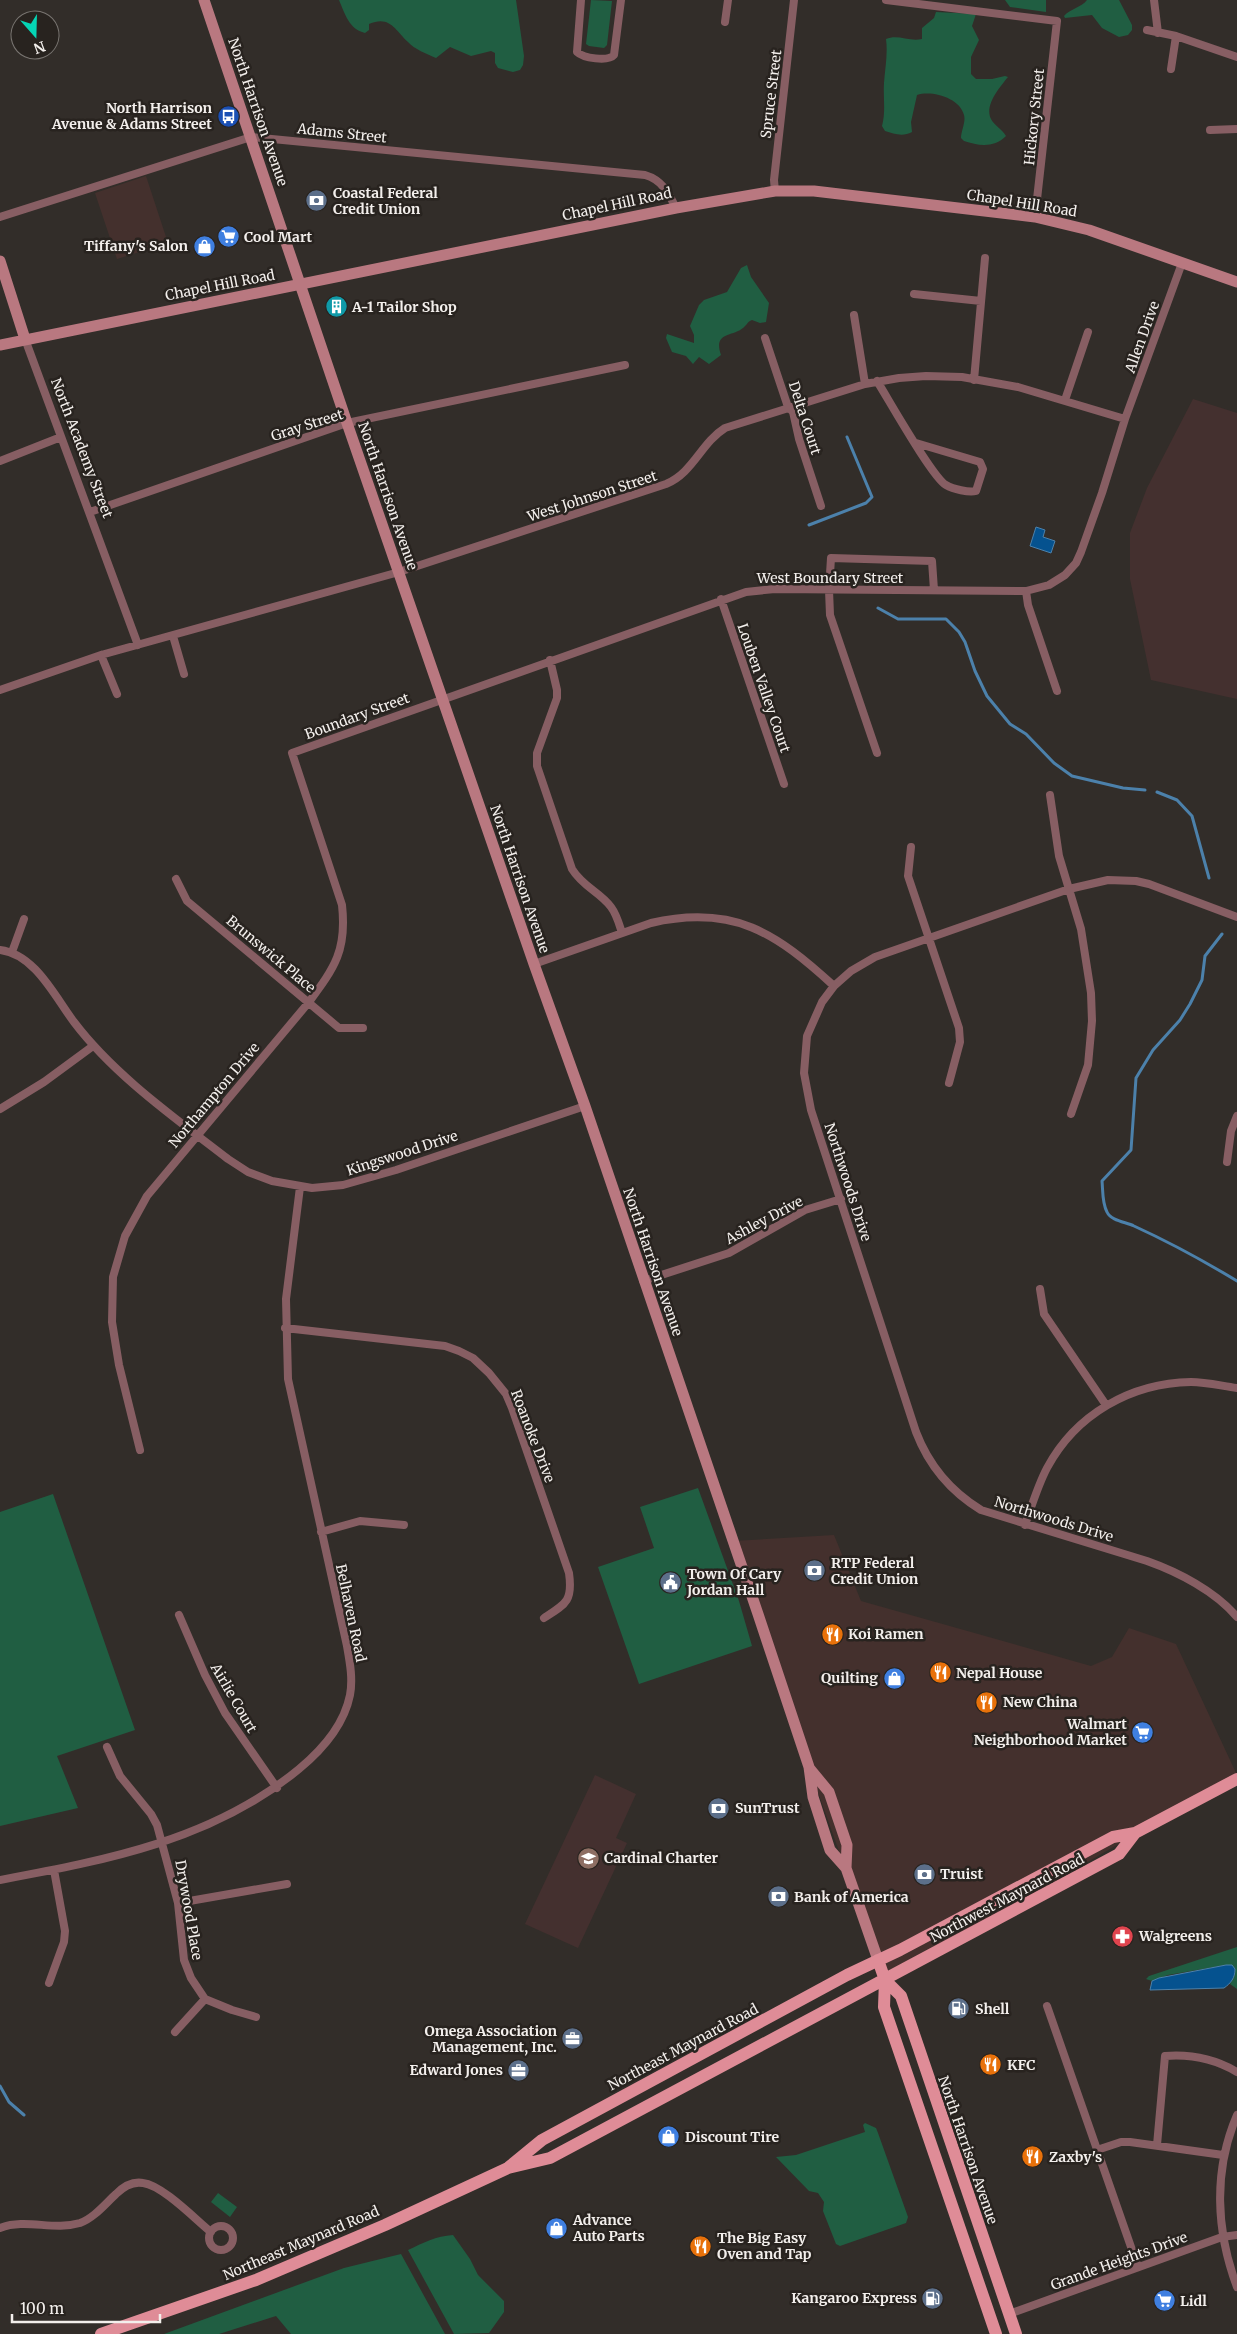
<svg xmlns="http://www.w3.org/2000/svg" width="1237" height="2334" font-family="Merriweather,serif">
	<style>
		.commercial { fill: #44302d }
		.education { fill: #44302f }
		.green { fill: #205e42 }
		.water { fill: #05528f; stroke: #4c81ab }
		.lines { fill: none; stroke-linecap: round; stroke-linejoin: round }
		.stream { stroke: #4c81ab; stroke-width: 3 }
		.street { stroke: #875e63; stroke-width: 8 }
		.secondary { stroke: #b97880; stroke-width: 11 }
		.primary { stroke: #df8c97; stroke-width: 12 }
		.labels { text-anchor: middle; dominant-baseline: central; stroke-width: 5; stroke-linejoin: round; paint-order: stroke }
		.street-label { font-size: 14px; fill: #f3efec; stroke: #28231f }
		.poi-label { font-size: 14px; font-weight: bold; fill: #f3efec; stroke: #28231f; text-anchor: start }
	</style>
	<rect width="100%" height="100%" fill="#322d29"/>
	<path class="commercial" d="M146,176L168,243L117,259L95,193Z
		M834,1535L861,1601L1091,1666L1112,1657L1129,1628L1176,1644L1237,1775L885,1980L799,1739L733,1541Z"/>
	<path class="education" d="M1193,399L1237,413V699L1151,680L1130,579V533L1147,488Z
		M595,1775L636,1794L616,1838L627,1843L578,1948L525,1924Z"/>
	<path class="green" d="M339,0H516L524,56L523,65L520,70L513,72L498,68L495,63V53L491,51L471,56L450,47L436,58C427,54 414,49 408,42C395,30 390,15 369,24V30L365,33C349,29 345,14 339,0Z
		M591,0L612,1L607,45L604,48L589,46L586,44Z
		M1005,0H1046V12L1010,7Z
		M1087,0H1119L1132,25V30L1128,35L1119,37L1102,28L1092,15L1065,18L1064,16C1070,9 1082,7 1087,0Z
		M936,12L976,14L972,26L979,40L971,57V74L976,79H992L1005,76L1008,77C1000,87 984,105 991,119C994,125 1002,129 1006,136C994,148 979,146 964,141L961,138C961,131 966,122 964,115C960,98 932,90 917,95L911,122L912,132C903,137 894,134 885,131L882,126C886,111 883,98 884,83C885,69 888,54 886,39C898,34 909,42 922,39V28L934,18Z
		M747,265L751,277L769,303L766,322L760,323L752,320C747,322 748,324 743,328C732,337 713,332 721,355L709,364L699,357L693,364L686,356L672,352L666,338L667,334L694,343V335L690,326L699,305L704,300L727,292L741,268Z
		M698,1488L739,1601L752,1646L639,1684L598,1567L654,1548L640,1507Z
		M53,1494L135,1730L57,1756L78,1808L0,1826V1512Z
		M1237,1947V1989L1230,1984L1233,1979L1226,1965L1168,1975L1152,1981L1146,1979L1149,1976Z
		M865,2123L876,2128L878,2133L908,2217L906,2223L840,2246L836,2244L823,2211L824,2202L818,2193L809,2191L776,2157L796,2155L865,2132L863,2125Z
		M218,2193L237,2207L230,2217L211,2202Z
		M453,2235L470,2259L478,2275L504,2301V2312L489,2333L454,2334L408,2250C423,2243 436,2236 453,2235Z
		M401,2254L445,2334H291L276,2316L219,2334H164L344,2268Z"/>
	<path class="water" d="M1036,527L1045,530L1043,537L1055,541L1051,553L1030,546Z
		M1226,1965H1232L1235,1969C1235,1978 1231,1983 1224,1988L1150,1990L1152,1981L1159,1978Z"/>
	<g class="lines">
		<path class="stream" d="M809,525L866,503L872,497L847,437
			M878,608L898,619H946L959,632L965,642L975,671L987,696L1010,724L1026,734L1054,763L1072,776L1123,788L1145,790
			M1157,792L1177,800L1192,816L1209,878
			M1222,934L1205,956L1202,980L1190,1004L1180,1020L1153,1050L1136,1078L1131,1150L1102,1181C1103,1191 1102,1203 1107,1212C1111,1221 1126,1222 1134,1226C1169,1242 1204,1261 1237,1281
			M0,2086L9,2102L24,2115"/>
		<path class="street" d="M581,0L577,52C583,58 608,62 614,55L621,0
			M886,0L1057,21L1035,217
			M1154,0L1158,33
			M725,22L728,0
			M1147,30L1176,36L1237,57
			M1171,69L1176,36
			M1210,130L1237,129
			M775,191L774,180L794,0
			M0,217L251,137L645,175C662,180 668,192 676,208
			M914,294L981,301
			M854,315L865,384
			M765,338L788,407L793,412L799,439L821,506
			M25,339L138,645
			M974,380L985,258
			M877,381C889,400 932,477 946,485C953,489 969,493 976,491L983,469L980,462L916,443
			M1065,400L1088,332
			M0,461L61,437
			M90,512L347,423L625,365
			M1026,591L1028,605L1057,691
			M721,599L784,784
			M173,636L184,674
			M101,655L117,694
			M550,660L557,690V698L537,753V766L572,869C583,887 600,892 611,907C617,915 619,924 622,933
			M0,690L101,655L399,572L666,484C693,473 701,443 725,428L865,384L899,378L926,376L962,377L1018,387L1125,419
			M877,753L830,615L829,590L831,558L932,561L934,590
			M1050,795L1059,856L1081,929L1091,993L1092,1021L1088,1065L1071,1114
			M911,847L908,876L959,1028L960,1042L949,1083
			M176,879L187,901L339,1028H363
			M1237,917L1149,884L1136,881L1108,880L1069,889L875,957L851,971L834,986L822,1002L807,1036L804,1073L811,1110L916,1432C929,1466 950,1491 981,1510L1147,1561C1178,1572 1215,1591 1237,1617
			M0,950C35,954 55,997 74,1022C114,1075 175,1118 228,1159L248,1172L272,1181L312,1188L343,1185L396,1170L585,1106
			M12,952L24,919
			M534,964L651,923C734,904 776,933 834,986
			M0,1109L44,1082L93,1046
			M1227,1162L1231,1131L1237,1116
			M643,1281L729,1253L805,1210L841,1199
			M1040,1289L1044,1314L1106,1405
			M285,1328L445,1346L459,1351L473,1358L489,1373L506,1394L512,1408L569,1573C573,1601 566,1604 544,1618
			M140,1450L119,1365L112,1322L113,1277L125,1236L147,1196L309,1002C335,967 347,950 342,905L292,753L746,592L775,589L1026,591L1049,585L1065,575L1076,563L1081,552L1102,493L1125,419L1182,263
			M1025,1525C1032,1505 1038,1485 1047,1468C1076,1414 1131,1383 1191,1382C1206,1382 1222,1386 1237,1388
			M321,1532L360,1521L404,1525
			M179,1615L205,1675L225,1713L277,1788
			M107,1747L120,1776L151,1814L157,1825L178,1903L184,1960L191,1978L205,1999L232,2010L256,2017
			M0,1880C107,1860 213,1840 299,1769C322,1750 344,1725 350,1695C353,1679 350,1663 347,1646L288,1379L286,1299L300,1187
			M178,1903L287,1884
			M49,1983L64,1942L65,1931L54,1870
			M1047,2006L1138,2267
			M175,2032L205,1999
			M1237,2115C1213,2171 1216,2231 1237,2287
			M1157,2145L1165,2056C1190,2054 1215,2059 1237,2072
			M1097,2150L1121,2142H1130L1223,2155
			M209 2238a12 12 0 1 1 24 0a12 12 0 1 1-24 0Z
			M0,2228C26,2218 53,2231 80,2223C94,2218 105,2204 116,2194C123,2187 132,2181 143,2183C162,2185 195,2219 211,2232
			M1009,2314L1222,2237L1237,2235"/>
		<path class="secondary" d="M204,0L347,423L534,964L585,1106L758,1614L809,1767L813,1797L830,1850L846,1868
			M0,261L25,339
			M0,345L676,208L775,191H814L1035,217L1089,230L1237,282
			M810,1769L829,1792L847,1845L846,1868L878,1960"/>
		<path class="primary" d="M878,1960L885,1980L884,2007L996,2334
			M885,1980L901,1996L1016,2334
			M509,2167L542,2140L847,1975L900,1950L1113,1837L1135,1833L1237,1779
			M101,2334L256,2280L385,2225L508,2168L550,2158L1119,1854L1135,1833"/>
	</g>
	<defs>
		<symbol id="bus-disc" viewBox="-11 -11 22 22"><circle r="9.5" fill="#1a4fb4" stroke="#28231f"/><path d="M-5-6H5V4H4V6H2V4H-2V6H-4V4H-5ZM-3.5-4V0h7V-4ZM-3.5 1.2v1.5H-2V1.2ZM2 1.2v1.5H3.5V1.2Z" fill="#fff"/></symbol>
		<symbol id="bank-disc" viewBox="-11 -11 22 22"><circle r="9.5" fill="#5c6f8a" stroke="#28231f"/><path d="M-6-4H6V4H-6ZM0-2.3a2.3 2.3 0 1 0 0 4.6a2.3 2.3 0 1 0 0-4.6Z" fill="#fff"/></symbol>
		<symbol id="supermarket-disc" viewBox="-11 -11 22 22"><circle r="9.5" fill="#3f7fe0" stroke="#28231f"/><path d="M-6-5.5h2.5l.6 2H6L4.5 2H-2.5L-4.4-4H-6ZM-1.5 3.2a1.3 1.3 0 1 0 .1 0ZM3 3.2a1.3 1.3 0 1 0 .1 0Z" fill="#fff"/></symbol>
		<symbol id="shop-disc" viewBox="-11 -11 22 22"><circle r="9.5" fill="#3f7fe0" stroke="#28231f"/><path d="M-5-2.5h2.3a2.7 3.5 0 0 1 5.4 0H5L5.5 6h-11ZM-1.5-2.5h3a1.5 2.3 0 0 0-3 0Z" fill="#fff"/></symbol>
		<symbol id="building-disc" viewBox="-11 -11 22 22"><circle r="9.5" fill="#0f9aa8" stroke="#28231f"/><path d="M-4-6H4V6H1V3H-1V6H-4ZM-2.5-4.3h1.7v1.8h-1.7ZM.8-4.3h1.7v1.8H.8ZM-2.5-1h1.7V.8h-1.7ZM.8-1h1.7V.8H.8Z" fill="#fff"/></symbol>
		<symbol id="civic-disc" viewBox="-11 -11 22 22"><circle r="9.5" fill="#5c6f8a" stroke="#28231f"/><path d="M-.6-6.5H3V-4.5H.6V-3L4-1V1h2V6H-6V1h2V-1L-.6-3ZM-1.2 2.5V6h2.4V2.5Z" fill="#fff"/></symbol>
		<symbol id="restaurant-disc" viewBox="-11 -11 22 22"><circle r="9.5" fill="#e8710a" stroke="#28231f"/><path d="M-5-6h1v4h1v-4h1v4h1v-4h1v5L-1.5 .5V6h-2V.5L-5-1ZM5-6V6H3V1.5H1.5Q1.5-4 5-6Z" fill="#fff"/></symbol>
		<symbol id="school-disc" viewBox="-11 -11 22 22"><circle r="9.5" fill="#8d6e63" stroke="#28231f"/><path d="M0-5L7-2L0 1L-7-2ZM-4 1L0 2.5L4 1V4Q0 6-4 4Z" fill="#fff"/></symbol>
		<symbol id="pharmacy-disc" viewBox="-11 -11 22 22"><circle r="9.5" fill="#e0444e" stroke="#28231f"/><path d="M-2-6h4v4h4v4h-4v4h-4v-4h-4v-4h4Z" fill="#fff"/></symbol>
		<symbol id="fuel-disc" viewBox="-11 -11 22 22"><circle r="9.5" fill="#5c6f8a" stroke="#28231f"/><path d="M-5.5-6h7V0h2V4h1.3V-2.5L3-4.5l.8-.8L6-3V5H2.5V1h-1V6h-7ZM-4.2-4.7v3.2H.2V-4.7Z" fill="#fff"/></symbol>
		<symbol id="office-disc" viewBox="-11 -11 22 22"><circle r="9.5" fill="#5c6f8a" stroke="#28231f"/><path d="M-6-3h4V-5.5h4V-3h4V5H-6ZM-1-4.5V-3h2v-1.5ZM-6 0V1H6V0Z" fill="#fff"/></symbol>
	</defs>
	<g fill-rule="evenodd">
		<use href="#bus-disc" x="216" y="104" width="25" height="25"/>
		<use href="#bank-disc" x="304" y="188" width="25" height="25"/>
		<use href="#supermarket-disc" x="216" y="224" width="25" height="25"/>
		<use href="#shop-disc" x="192" y="234" width="25" height="25"/>
		<use href="#building-disc" x="324" y="294" width="25" height="25"/>
		<use href="#bank-disc" x="802" y="1558" width="25" height="25"/>
		<use href="#civic-disc" x="658" y="1570" width="25" height="25"/>
		<use href="#restaurant-disc" x="820" y="1622" width="25" height="25"/>
		<use href="#restaurant-disc" x="928" y="1660" width="25" height="25"/>
		<use href="#shop-disc" x="882" y="1666" width="25" height="25"/>
		<use href="#restaurant-disc" x="974" y="1690" width="25" height="25"/>
		<use href="#supermarket-disc" x="1130" y="1720" width="25" height="25"/>
		<use href="#bank-disc" x="706" y="1796" width="25" height="25"/>
		<use href="#school-disc" x="576" y="1846" width="25" height="25"/>
		<use href="#bank-disc" x="912" y="1862" width="25" height="25"/>
		<use href="#bank-disc" x="766" y="1884" width="25" height="25"/>
		<use href="#pharmacy-disc" x="1110" y="1924" width="25" height="25"/>
		<use href="#fuel-disc" x="946" y="1996" width="25" height="25"/>
		<use href="#office-disc" x="560" y="2026" width="25" height="25"/>
		<use href="#restaurant-disc" x="978" y="2052" width="25" height="25"/>
		<use href="#office-disc" x="506" y="2058" width="25" height="25"/>
		<use href="#shop-disc" x="656" y="2124" width="25" height="25"/>
		<use href="#restaurant-disc" x="1020" y="2144" width="25" height="25"/>
		<use href="#shop-disc" x="544" y="2216" width="25" height="25"/>
		<use href="#restaurant-disc" x="688" y="2234" width="25" height="25"/>
		<use href="#fuel-disc" x="920" y="2286" width="25" height="25"/>
		<use href="#supermarket-disc" x="1152" y="2288" width="25" height="25"/>
	</g>
	<g class="labels">
		<g class="street-label">
			<text transform="translate(771 94) rotate(-83)">Spruce Street</text>
			<text transform="translate(258 112) rotate(71)">North Harrison Avenue</text>
			<text transform="translate(1034 117) rotate(-84)">Hickory Street</text>
			<text transform="translate(342 133) rotate(6)">Adams Street</text>
			<text transform="translate(1022 203) rotate(9)">Chapel Hill Road</text>
			<text transform="translate(617 204) rotate(-12)">Chapel Hill Road</text>
			<text transform="translate(220 285) rotate(-11)">Chapel Hill Road</text>
			<text transform="translate(1142 337) rotate(-70)">Allen Drive</text>
			<text transform="translate(805 418) rotate(72)">Delta Court</text>
			<text transform="translate(307 425) rotate(-18)">Gray Street</text>
			<text transform="translate(82 448) rotate(69)">North Academy Street</text>
			<text transform="translate(388 496) rotate(71)">North Harrison Avenue</text>
			<text transform="translate(592 496) rotate(-18)">West Johnson Street</text>
			<text x="830" y="578">West Boundary Street</text>
			<text transform="translate(764 688) rotate(71)">Louben Valley Court</text>
			<text transform="translate(357 716) rotate(-20)">Boundary Street</text>
			<text transform="translate(520 879) rotate(71)">North Harrison Avenue</text>
			<text transform="translate(271 954) rotate(40)">Brunswick Place</text>
			<text transform="translate(214 1095) rotate(-50)">Northampton Drive</text>
			<text transform="translate(402 1153) rotate(-18)">Kingswood Drive</text>
			<text transform="translate(848 1182) rotate(72)">Northwoods Drive</text>
			<text transform="translate(764 1220) rotate(-28)">Ashley Drive</text>
			<text transform="translate(653 1262) rotate(71)">North Harrison Avenue</text>
			<text transform="translate(533 1436) rotate(69)">Roanoke Drive</text>
			<text transform="translate(1054 1519) rotate(17)">Northwoods Drive</text>
			<text transform="translate(351 1613) rotate(78)">Belhaven Road</text>
			<text transform="translate(234 1698) rotate(60)">Airlie Court</text>
			<text transform="translate(1007 1898) rotate(-28)">Northwest Maynard Road</text>
			<text transform="translate(189 1910) rotate(80)">Drywood Place</text>
			<text transform="translate(683 2047) rotate(-28)">Northeast Maynard Road</text>
			<text transform="translate(968 2150) rotate(71)">North Harrison Avenue</text>
			<text transform="translate(301 2243) rotate(-23)">Northeast Maynard Road</text>
			<text transform="translate(1119 2261) rotate(-20)">Grande Heights Drive</text>
		</g>
		<g class="poi-label">
			<text x="212" y="108" text-anchor="end">North Harrison<tspan x="212" dy="16">Avenue &amp; Adams Street</tspan></text>
			<text x="333" y="193">Coastal Federal<tspan x="333" dy="16">Credit Union</tspan></text>
			<text x="244" y="237">Cool Mart</text>
			<text x="188" y="246" text-anchor="end">Tiffany's Salon</text>
			<text x="352" y="307">A-1 Tailor Shop</text>
			<text x="831" y="1563">RTP Federal<tspan x="831" dy="16">Credit Union</tspan></text>
			<text x="687" y="1574">Town Of Cary<tspan x="687" dy="16">Jordan Hall</tspan></text>
			<text x="848" y="1634">Koi Ramen</text>
			<text x="956" y="1673">Nepal House</text>
			<text x="878" y="1678" text-anchor="end">Quilting</text>
			<text x="1003" y="1702">New China</text>
			<text x="1127" y="1724" text-anchor="end">Walmart<tspan x="1127" dy="16">Neighborhood Market</tspan></text>
			<text x="735" y="1808">SunTrust</text>
			<text x="604" y="1858">Cardinal Charter</text>
			<text x="940" y="1874">Truist</text>
			<text x="794" y="1897">Bank of America</text>
			<text x="1139" y="1936">Walgreens</text>
			<text x="975" y="2009">Shell</text>
			<text x="557" y="2031" text-anchor="end">Omega Association<tspan x="557" dy="16">Management, Inc.</tspan></text>
			<text x="1007" y="2065">KFC</text>
			<text x="503" y="2070" text-anchor="end">Edward Jones</text>
			<text x="685" y="2137">Discount Tire</text>
			<text x="1049" y="2157">Zaxby's</text>
			<text x="573" y="2220">Advance<tspan x="573" dy="16">Auto Parts</tspan></text>
			<text x="717" y="2238">The Big Easy<tspan x="717" dy="16">Oven and Tap</tspan></text>
			<text x="917" y="2298" text-anchor="end">Kangaroo Express</text>
			<text x="1180" y="2301">Lidl</text>
		</g>
	</g>
	<g transform="translate(35 35) rotate(160)"><circle r="24" fill="#28231f" stroke="#797571"/>
	<path d="M0-4L9 19L0 12L-9 19Z" fill="#05d5b6"/>
	<text y="-8" font-size="14" font-weight="bold" text-anchor="middle" fill="#f3efec">N</text>
	</g>
	<path d="M12 2314v8h148v-8" fill="none" stroke="#f3efec" stroke-width="2.5"/>
	<text x="20" y="2314" font-size="15" fill="#f3efec" stroke="#28231f" stroke-width="4" paint-order="stroke">100 m</text>
</svg>
